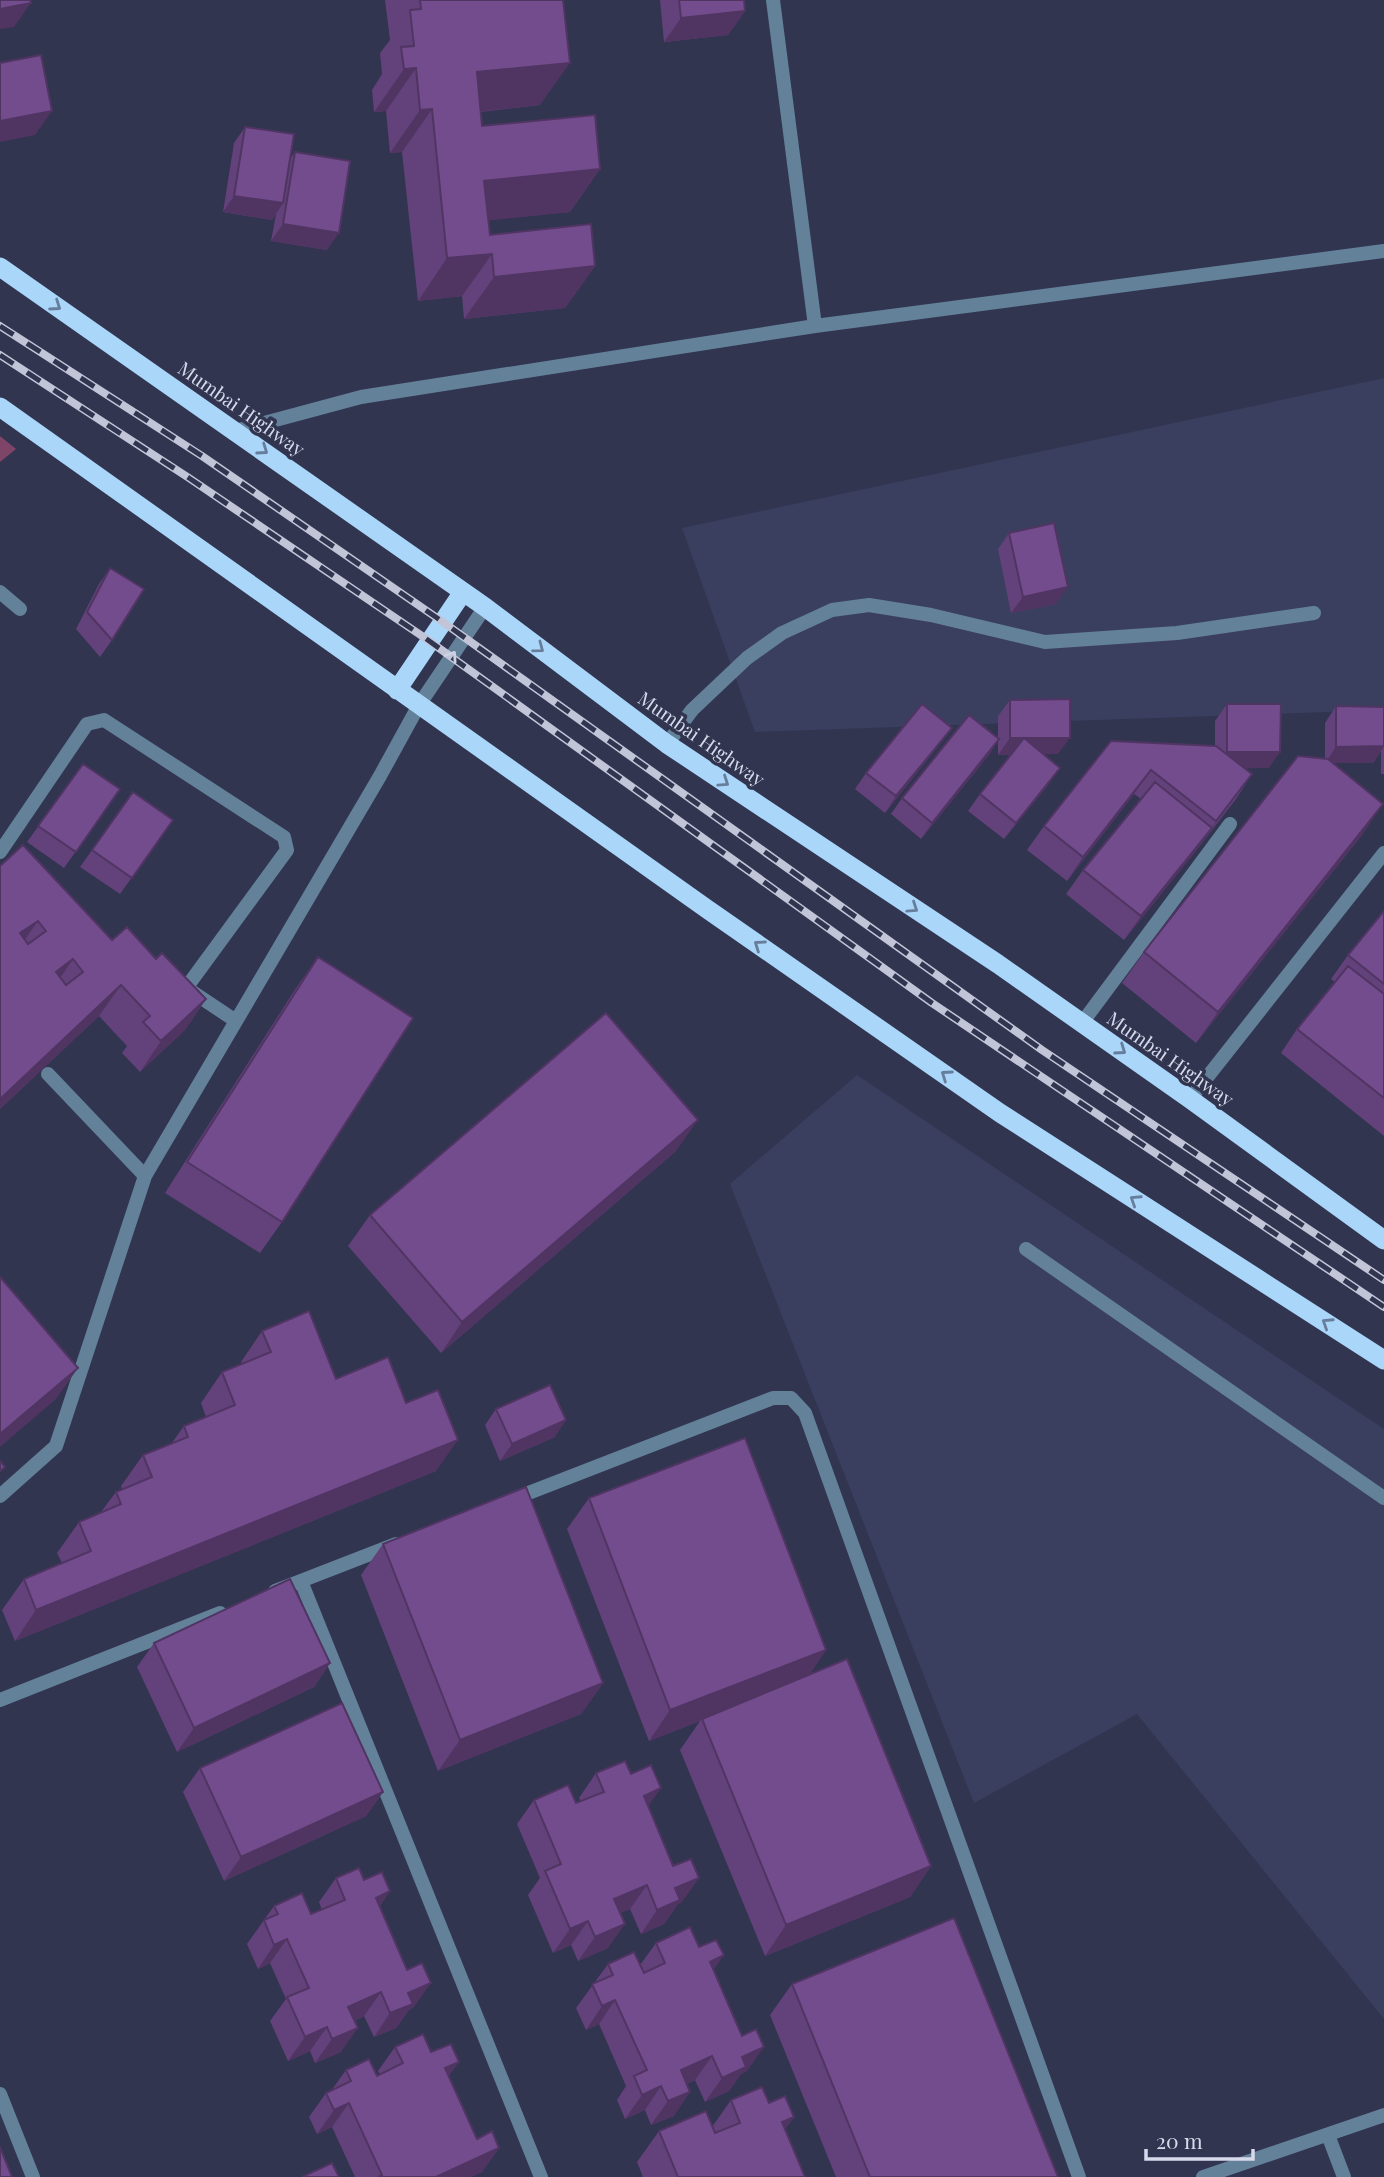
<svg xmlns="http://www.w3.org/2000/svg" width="1384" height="2177" font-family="'Playfair Display',serif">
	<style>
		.built { fill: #3a3f60 }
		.green { fill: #7f4569 }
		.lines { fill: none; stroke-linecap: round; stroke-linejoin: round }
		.service { stroke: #64819a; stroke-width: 14 }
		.minor { stroke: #64819a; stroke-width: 14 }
		.trunk { stroke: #aad6fa; stroke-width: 19 }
		.rail-casing { stroke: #c2c5d7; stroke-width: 8 }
		.rail { stroke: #313550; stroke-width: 5; stroke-dasharray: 16; stroke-linecap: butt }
		.wall { fill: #63417a }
		.shaded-wall { fill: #503563 }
		.building { fill: #734c8e; stroke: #503563; stroke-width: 2; fill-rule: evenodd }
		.oneway { stroke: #677d9c }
		.oneway2 { stroke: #ccd1e3 }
		.labels { text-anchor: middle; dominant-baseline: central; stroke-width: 7; stroke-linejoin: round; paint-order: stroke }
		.street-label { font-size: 19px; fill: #d7daeb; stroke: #313550 }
	</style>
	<rect width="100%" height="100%" fill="#313550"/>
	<path class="built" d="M1384,378V710L755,732L682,528Z
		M857,1075L1384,1429V2019L1137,1714L974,1803L730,1184Z"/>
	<path class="green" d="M0,436L16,449L0,462Z"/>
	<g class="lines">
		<path class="service" d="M773,0L815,326
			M235,431L361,397L815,326L1384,251
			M667,744L692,710L747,658L782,633L832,610L869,605L931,615L1045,642L1177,633L1314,613
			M0,852L87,724L104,720L284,837L287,850L186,988
			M191,991L236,1021
			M1082,1023L1230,824
			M48,1074L145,1176
			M1026,1249L1384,1498
			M0,1496L56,1446L145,1176L380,776L419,705L485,607"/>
		<path class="minor" d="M0,592L20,609
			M1190,1099L1384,853
			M513,1499L773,1398H791L805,1413L1079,2177
			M301,1581L541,2177
			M275,1591L396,1544
			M0,1700L220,1613
			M0,2094L33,2177
			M1328,2135L1344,2177
			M1203,2177L1384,2115"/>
		<path class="trunk" d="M0,267L485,607L667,744L998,964L1190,1099L1384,1240
			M0,407L707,909L1000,1113L1384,1360
			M397,690L463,592"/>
		<defs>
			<path id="rail" d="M0,326L202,456L440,620L1042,1050L1384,1280
				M0,355L189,478L425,638L932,1003L1384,1307"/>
		</defs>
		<use href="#rail" class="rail-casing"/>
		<use href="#rail" class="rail"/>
	</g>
	<path class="wall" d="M385,0H563L540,105L480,112L482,126L600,169L570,212L488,220L490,235L595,266L565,308L464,319L462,296L418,301L402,152L390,153L386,111L374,112L372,90L382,74L380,53L390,40Z
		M660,0H744L745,11L728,35L664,42Z
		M245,127L290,159L295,152L327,250L271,241L276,214L272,220L223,212L234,143Z
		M1009,533L1056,604L1011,613L998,549Z
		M110,568L112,640L100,657L76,629L99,584Z
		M1010,700L1058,754H1044L1049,784L1004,839L968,811L980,794L1011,755H998V741L988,756L921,839L891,814L902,798L998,739V716Z
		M1227,704L1269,768H1244L1252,774L1236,799L1195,852L1124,940L1066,894L1083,870L1141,799L1134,794L1067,881L1027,850L1044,826L1111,741L1215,746V721Z
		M1336,706L1384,707V774H1381V751L1373,763H1333L1362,835L1196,1043L1122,983L1144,952L1325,759V723Z
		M952,728L940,744L885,813L855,789L866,773Z
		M83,764L120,789L64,868L27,842Z
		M133,792L173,820L120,894L80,867Z
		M0,866L112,940L156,959L206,999L185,1030L140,1072L122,1053L127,1046L99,1016L0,1109Z
		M1384,911V1136L1281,1053L1297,1029L1335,982L1331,979L1348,955Z
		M318,957L282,1222L260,1253L165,1193L296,988Z
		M676,1151L441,1353L348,1246L370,1215Z
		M262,1331L336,1379L406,1403L436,1471L15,1641L2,1610L24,1579L62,1563L57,1553L79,1522L101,1512L116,1492L122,1489L121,1486L143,1455L171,1444L184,1426L206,1417L201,1403L222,1372L242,1364L241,1362Z
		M496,1409L555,1437L500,1461L485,1425Z
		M589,1498L826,1650L809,1675L931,1866L910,1897L765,1956L680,1750L700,1721L649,1741L567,1529Z
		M383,1544L603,1683L581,1714L438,1771L361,1575Z
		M154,1643L330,1663L314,1687L177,1752L137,1667Z
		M200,1768L383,1792L366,1816L224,1881L183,1792Z
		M596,1773L648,1807L682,1902L678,1904L664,1924L641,1934L630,1909L620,1913L608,1948L578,1961L571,1945L553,1953L528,1895L540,1878L517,1824L534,1800L576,1803L581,1801L579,1798Z
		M336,1878L364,1880L380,1907L414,2007L409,2010L396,2028L374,2037L364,2016L354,2021L341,2052L315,2063L310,2051L288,2061L270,2021L286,1999L270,1963L258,1969L247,1944L274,1906L311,1914L322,1910L319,1902Z
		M656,1943L699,1947L713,1970L747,2071L741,2074L729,2091L705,2102L695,2080L687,2084L674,2116L651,2125L645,2110L625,2119L617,2100L626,2086L599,2024L586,2030L576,2008L608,1964L640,1965Z
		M792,1984L1058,2177H836L770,2015Z
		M395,2047L431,2052L449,2077L477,2139L499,2148L482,2172L471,2177H355L332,2127L317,2134L309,2117L326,2093L331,2091L346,2070L377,2076L380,2074L378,2071Z
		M731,2100L769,2103L794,2117L785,2129L805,2177H643L637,2162L659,2131L712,2127Z"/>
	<path class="shaded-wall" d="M31,3L14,27L0,29V9Z
		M745,11L728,35L664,42L681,18Z
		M570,63L540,105L447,115L477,72Z
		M416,68L386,111L374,112L404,69Z
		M432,109L402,152L390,153L420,110Z
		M52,111L35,135L0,142V121Z
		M600,169L570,212L454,224L484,181Z
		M234,196L283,203L272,220L223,212Z
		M283,224L339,233L327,250L271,241Z
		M492,254L462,296L418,301L447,258Z
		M595,266L565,308L464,319L494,277Z
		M1068,587L1056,604L1011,613L1023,597Z
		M952,728L940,744L885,813L896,796Z
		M1010,738H1070L1058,754L998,755Z
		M999,739L988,756L921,839L932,823Z
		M1384,746L1373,763H1325L1336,747Z
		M1227,752H1280L1269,768L1215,769Z
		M1060,768L1049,784L1004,839L1016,823Z
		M1151,770L1134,794L1067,881L1083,857Z
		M1252,774L1195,852L1124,940L1141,916L1207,834Z
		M1383,804L1362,835L1196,1043L1218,1012Z
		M38,921L16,952L20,933Z
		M73,959L52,990L56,972Z
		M121,985L99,1016L0,1109V1099Z
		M206,999L185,1030L140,1072L161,1041Z
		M698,1120L676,1151L441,1353L462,1322Z
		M78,1368L56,1399L0,1447V1434Z
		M566,1420L555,1437L500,1461L512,1444Z
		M458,1440L436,1471L15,1641L36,1610Z
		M826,1650L805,1681L702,1719L700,1721L649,1741L670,1710Z
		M330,1663L314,1687L177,1752L194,1728Z
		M603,1683L581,1714L438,1771L460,1740Z
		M661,1788L644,1812V1796Z
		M383,1792L366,1816L224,1881L241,1857Z
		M931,1866L910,1897L765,1956L786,1925Z
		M699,1878L682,1902L678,1904L664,1924L641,1934L657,1910L675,1888Z
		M647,1885L630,1909L597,1923L614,1899Z
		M390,1891L374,1916L376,1898Z
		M588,1921L571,1945L553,1953L570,1929Z
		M625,1924L608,1948L578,1961L595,1937Z
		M287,1939L270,1963L258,1969L274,1945Z
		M724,1955L707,1979L710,1962Z
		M431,1983L414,2007L409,2010L396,2028L374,2037L390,2013L408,1993Z
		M381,1992L364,2016L331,2031L348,2007Z
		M615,2000L599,2024L586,2030L602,2006Z
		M327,2027L310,2051L288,2061L305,2037Z
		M358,2028L341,2052L315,2063L332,2039Z
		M764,2047L747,2071L741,2074L729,2091L705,2102L722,2078L742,2057Z
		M712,2056L695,2080L664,2094L681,2070Z
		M459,2062L442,2086L445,2068Z
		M661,2086L645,2110L625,2119L642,2095Z
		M690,2092L674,2116L651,2125L668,2101Z
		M349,2103L332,2127L317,2134L334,2110Z
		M794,2117L772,2148L782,2122Z
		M499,2148L482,2172L471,2177H436Z"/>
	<path class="building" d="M0,0H30L31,3L0,9Z
		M420,0H563L570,63L477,72L482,126L595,115L600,169L484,181L490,235L591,224L595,266L494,277L492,254L447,258L432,109L420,110L416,68L404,69L401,47L414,46L410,10L421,9Z
		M679,0H744L745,11L681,18Z
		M41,55L52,111L0,121V63Z
		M245,127L294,134L283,203L234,196Z
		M295,152L350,161L339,233L283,224Z
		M1054,523L1068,587L1023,597L1009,533Z
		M110,568L144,589L112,640L87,612Z
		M1070,699V738H1010V700Z
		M922,704L952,728L896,796L866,773Z
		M1227,704H1281L1280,752H1227Z
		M1336,706L1384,707V746L1336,747Z
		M969,715L999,739L932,823L902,798Z
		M1024,738L1060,768L1016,823L980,794Z
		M1111,741L1216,746L1252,774L1216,821L1151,770L1083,857L1044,826Z
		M1298,756L1328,759L1383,804L1218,1012L1144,952Z
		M83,764L120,789L76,852L38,826Z
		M1155,782L1212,828L1141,916L1083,870Z
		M133,792L173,820L132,878L92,850Z
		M23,845L112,940L127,927L156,959L162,953L206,999L161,1041L143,1022L150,1016L121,985L0,1099V866ZM38,921L46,931L28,944L20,933ZM73,959L83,972L66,985L56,972Z
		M1384,911V984L1348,955Z
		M318,957L413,1018L282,1222L187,1162Z
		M1348,966L1384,994V1098L1297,1029Z
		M606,1013L698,1120L462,1322L370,1215Z
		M0,1277L78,1368L0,1434Z
		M309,1311L336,1379L388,1357L406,1403L438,1390L458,1440L36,1610L24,1579L91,1551L79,1522L121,1504L116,1492L152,1477L143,1455L188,1437L184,1426L235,1405L222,1372L271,1352L262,1331Z
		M550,1385L566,1420L512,1444L496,1409Z
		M745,1438L826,1650L670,1710L589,1498Z
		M0,1461L5,1467L0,1471Z
		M526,1487L603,1683L460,1740L383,1544Z
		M290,1579L330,1663L194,1728L154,1643Z
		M847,1659L931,1866L786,1925L702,1719Z
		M342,1703L383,1792L241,1857L200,1768Z
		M625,1761L631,1774L651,1765L661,1788L644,1796L673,1866L691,1859L699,1878L675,1888L680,1900L657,1910L647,1885L614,1899L625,1924L595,1937L588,1921L570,1929L545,1871L561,1864L534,1800L568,1785L576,1803L604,1792L596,1773Z
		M359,1868L364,1880L382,1872L390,1891L376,1898L407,1970L422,1963L431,1983L408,1993L413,2004L390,2013L381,1992L348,2007L358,2028L332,2039L327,2027L305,2037L287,1997L309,1988L287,1939L274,1945L264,1920L278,1914L274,1906L302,1893L311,1914L345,1900L336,1878Z
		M954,1918L1058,2177H870L792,1984Z
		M690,1927L699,1947L716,1940L724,1955L710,1962L742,2036L756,2029L764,2047L742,2057L746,2067L722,2078L712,2056L681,2070L690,2092L668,2101L661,2086L642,2095L634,2076L647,2070L615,2000L602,2006L592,1984L613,1975L608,1964L634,1952L644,1973L665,1963L656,1943Z
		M423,2034L431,2052L451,2044L459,2062L445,2068L477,2139L492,2131L499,2148L436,2177H378L382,2175L349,2103L334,2110L326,2093L351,2081L346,2070L369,2059L377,2076L403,2063L395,2047Z
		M762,2087L769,2103L785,2096L794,2117L782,2122L805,2177H678L659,2131L706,2111L715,2133L740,2123L731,2100Z
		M0,2147L12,2177H0Z
		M332,2163L339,2177H302Z"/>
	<defs><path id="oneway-chevron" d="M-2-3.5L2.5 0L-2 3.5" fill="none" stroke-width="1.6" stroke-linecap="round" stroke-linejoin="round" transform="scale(1.75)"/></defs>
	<g class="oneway">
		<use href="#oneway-chevron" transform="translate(56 306) rotate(35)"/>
		<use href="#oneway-chevron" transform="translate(263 450) rotate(35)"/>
		<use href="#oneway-chevron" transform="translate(539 648) rotate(37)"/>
		<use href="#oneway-chevron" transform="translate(724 782) rotate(34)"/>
		<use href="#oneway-chevron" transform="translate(913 908) rotate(34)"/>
		<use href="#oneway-chevron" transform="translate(759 945) rotate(-145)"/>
		<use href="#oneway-chevron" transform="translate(1121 1050) rotate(35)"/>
		<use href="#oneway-chevron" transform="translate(946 1075) rotate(-145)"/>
		<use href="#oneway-chevron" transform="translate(1135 1200) rotate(-147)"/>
		<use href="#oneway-chevron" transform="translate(1327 1323) rotate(-147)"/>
	</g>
	<use class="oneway2" href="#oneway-chevron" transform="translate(452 656) rotate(-56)"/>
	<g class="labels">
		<g class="street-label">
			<text transform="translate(242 408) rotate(35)">Mumbai Highway</text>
			<text transform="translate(702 738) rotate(35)">Mumbai Highway</text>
			<text transform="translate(1171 1058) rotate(35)">Mumbai Highway</text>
		</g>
	</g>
	<path d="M1146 2149v10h107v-10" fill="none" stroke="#d7daeb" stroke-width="3.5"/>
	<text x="1156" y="2149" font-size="21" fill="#d7daeb" stroke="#313550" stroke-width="5" paint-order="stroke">20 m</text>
</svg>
